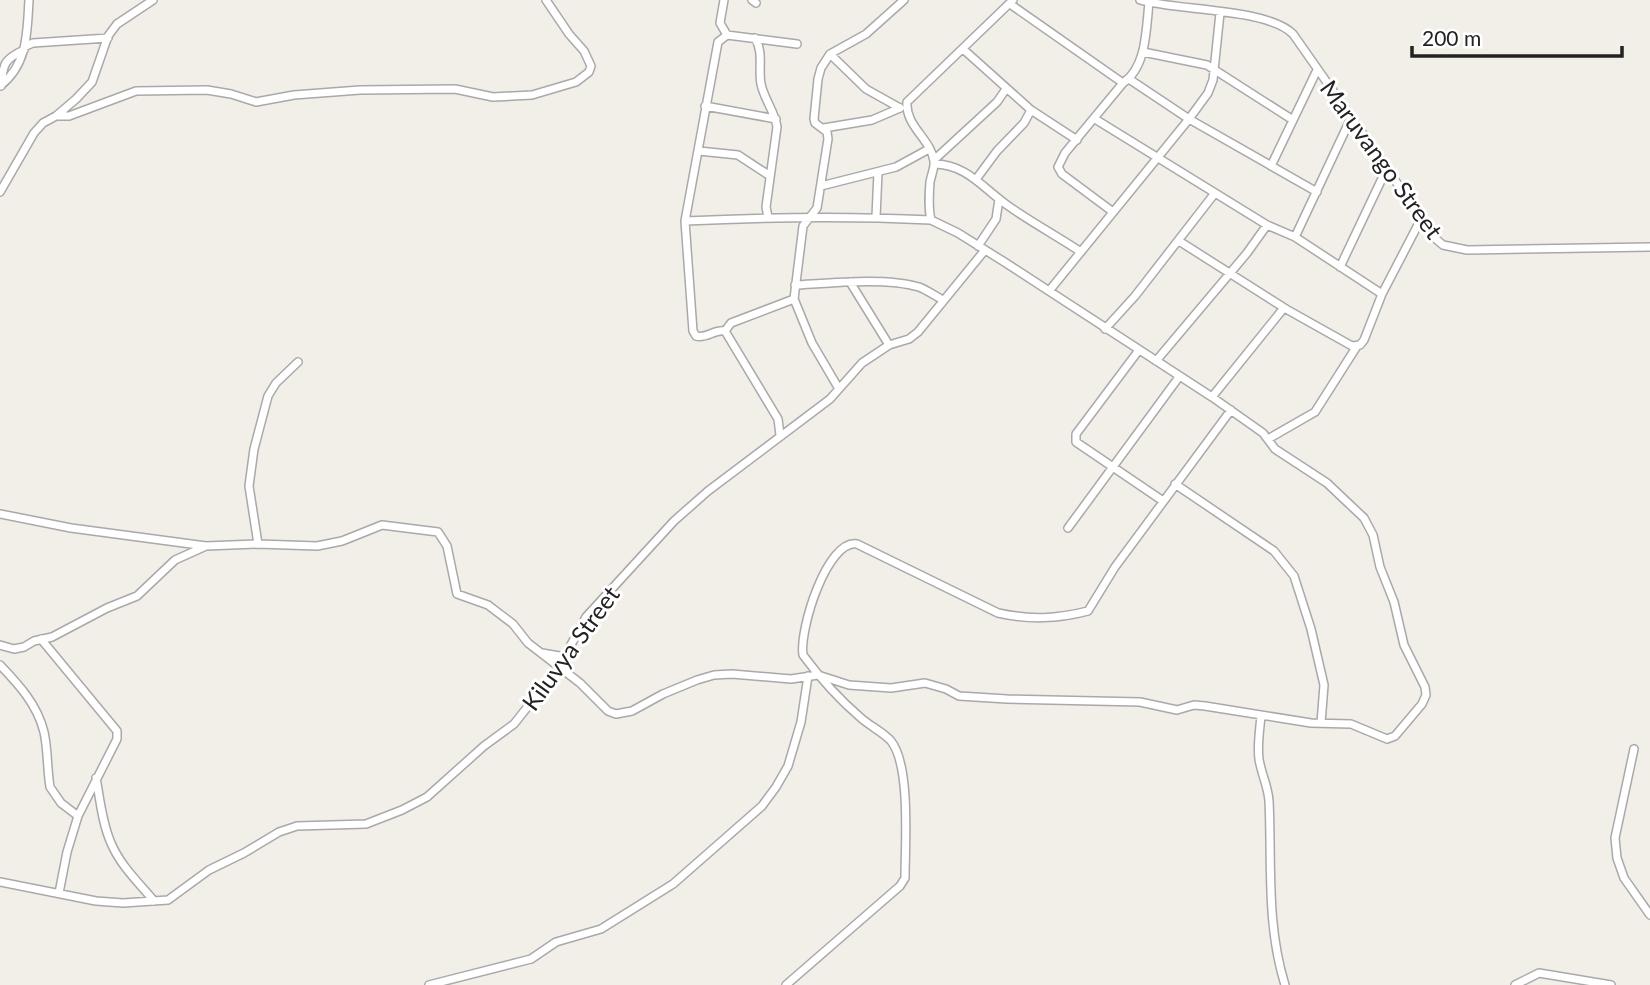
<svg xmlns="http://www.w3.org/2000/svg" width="1650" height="985" font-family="Lato,sans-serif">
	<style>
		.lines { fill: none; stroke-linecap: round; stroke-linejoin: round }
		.minor-casing { stroke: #a9a9a9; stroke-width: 10 }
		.minor { stroke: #fff; stroke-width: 7 }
		.labels { text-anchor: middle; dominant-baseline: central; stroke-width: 6; stroke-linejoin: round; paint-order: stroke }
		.street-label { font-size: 24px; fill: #222; stroke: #fff }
	</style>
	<rect width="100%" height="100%" fill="#f2efe9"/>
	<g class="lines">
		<defs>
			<path id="minor" d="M724,0L720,23L727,35
				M752,0L756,3
				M1140,0C1178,11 1267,8 1293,34L1387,168L1430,234L1443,245L1467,250L1650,247
				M1010,4L1123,83
				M755,38C764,53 758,68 761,84C764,99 775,112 777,127L766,207L768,217
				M26,46L33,43L108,38
				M963,49L1031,110L1077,140
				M1143,52L1207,65L1293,120
				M830,54L866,89L900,108
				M1129,79L1189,119L1317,192
				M0,86C28,64 27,33 29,0
				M1,86C3,64 4,59 24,50
				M705,106L776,119
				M56,116H69L136,91L207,90L231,94L256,102L294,95L360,90L455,89L493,97L532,95L576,82L589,72L591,66L584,51L569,34L546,0
				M1095,119L1267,225L1295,237L1382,294
				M824,128L872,120L900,108
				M699,151L738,155L770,176
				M934,160L997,102L1006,89
				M934,164C966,164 983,188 1007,205C1031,222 1057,236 1081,252
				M1271,166L1317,70
				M977,178L997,151L1024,123L1031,110
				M821,186L896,167L929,149
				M0,192L34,133L43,123L56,116L76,99L92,82L108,36L117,24L153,0
				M1113,212L1062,174L1058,167L1065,153L1123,83C1147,67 1146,28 1149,3
				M876,217L878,172
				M685,221C768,217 849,216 931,220
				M1295,237L1351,118
				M1179,241L1286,309
				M978,246L996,219L999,199
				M1340,267L1387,168
				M850,282L889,345
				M795,285C830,283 886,277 919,287C927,290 935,296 943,300
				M1049,291L1189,119L1208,93L1213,80L1220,13
				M1105,329L1135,296L1215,193
				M725,331L731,323L794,299
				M1139,350L1076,434V442L1163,501
				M1156,361L1247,253L1267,225
				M839,389L812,343L794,299L803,226L817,208L828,139L827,132L815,123L814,119L818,79L821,68L830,54L866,34L904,0
				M1212,397L1283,309H1286L1352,346L1360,345L1364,340L1382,294L1421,219
				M780,435L778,419L725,331C714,329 707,339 696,336L693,331L685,221L718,42L727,35L797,44
				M1268,439L1315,412L1357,346
				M1175,484L1274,551L1294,576L1311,629L1324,685L1321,723
				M0,514L71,528L206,546L258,544L317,546L342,541L382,525L438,532L447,546L457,594L488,605L513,624L528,643L580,683L608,711L616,714L632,711L663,694L697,680L714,675L732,674L791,679L818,675L849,685L891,688L925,683L946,689L959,696L1007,699L1140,702L1177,710L1194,705L1205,706L1311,723L1351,724L1387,739L1395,736L1422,704L1426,695L1425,687L1404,645L1394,602L1380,567L1373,535L1364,518L1346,501L1327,483L1275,449L1263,433L1212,397L1006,263L958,233L931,220C928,208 929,195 930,182C931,176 935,167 934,161C931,139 905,126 907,102L1013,0
				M1068,528L1179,377
				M258,544L249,486L254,449L268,396L276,383L298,362
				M41,639L117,731V739L78,816L67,852L59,893
				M0,645L14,649L24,647L34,641L52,637L107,608L137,596L175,560L206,546
				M542,653L565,657
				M0,665C19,685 37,704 44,732C48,750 47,769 50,787L61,803L78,816
				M1261,715C1260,729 1257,745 1259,759C1261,773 1268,786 1269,801C1272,863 1266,924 1285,985
				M1634,749L1615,838L1617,858L1624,878L1650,915
				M96,778C100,799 102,823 111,843C120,865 139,883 154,901
				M0,882L96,901L123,903L168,900L209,870L244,853L279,832L297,826L366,824L402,810L427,797L484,746L514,724L559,667L586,617L674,521L708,491L830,399L862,363L889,345L909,339L918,332L985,250
				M429,985L531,959L556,942L601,929L673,884L762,806L776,787L788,766L801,722L808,676
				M786,985L900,886L905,878C905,846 911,766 891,741C883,732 870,726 861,718C840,700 820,678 803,655C799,630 827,539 857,544L998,613C1030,620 1057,619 1088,611L1115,567L1231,410
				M1515,985L1539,973L1611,985"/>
		</defs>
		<use href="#minor" class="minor-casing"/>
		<use href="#minor" class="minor"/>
	</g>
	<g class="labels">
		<g class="street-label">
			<text transform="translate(1382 159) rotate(54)">Maruvango Street</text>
			<text transform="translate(570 648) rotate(-54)">Kiluvya Street</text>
		</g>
	</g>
	<path d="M1412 46v10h210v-10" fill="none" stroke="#222222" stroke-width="3.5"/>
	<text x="1422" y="46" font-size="21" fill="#222222" stroke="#ffffff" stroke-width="5" paint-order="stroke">200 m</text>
</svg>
